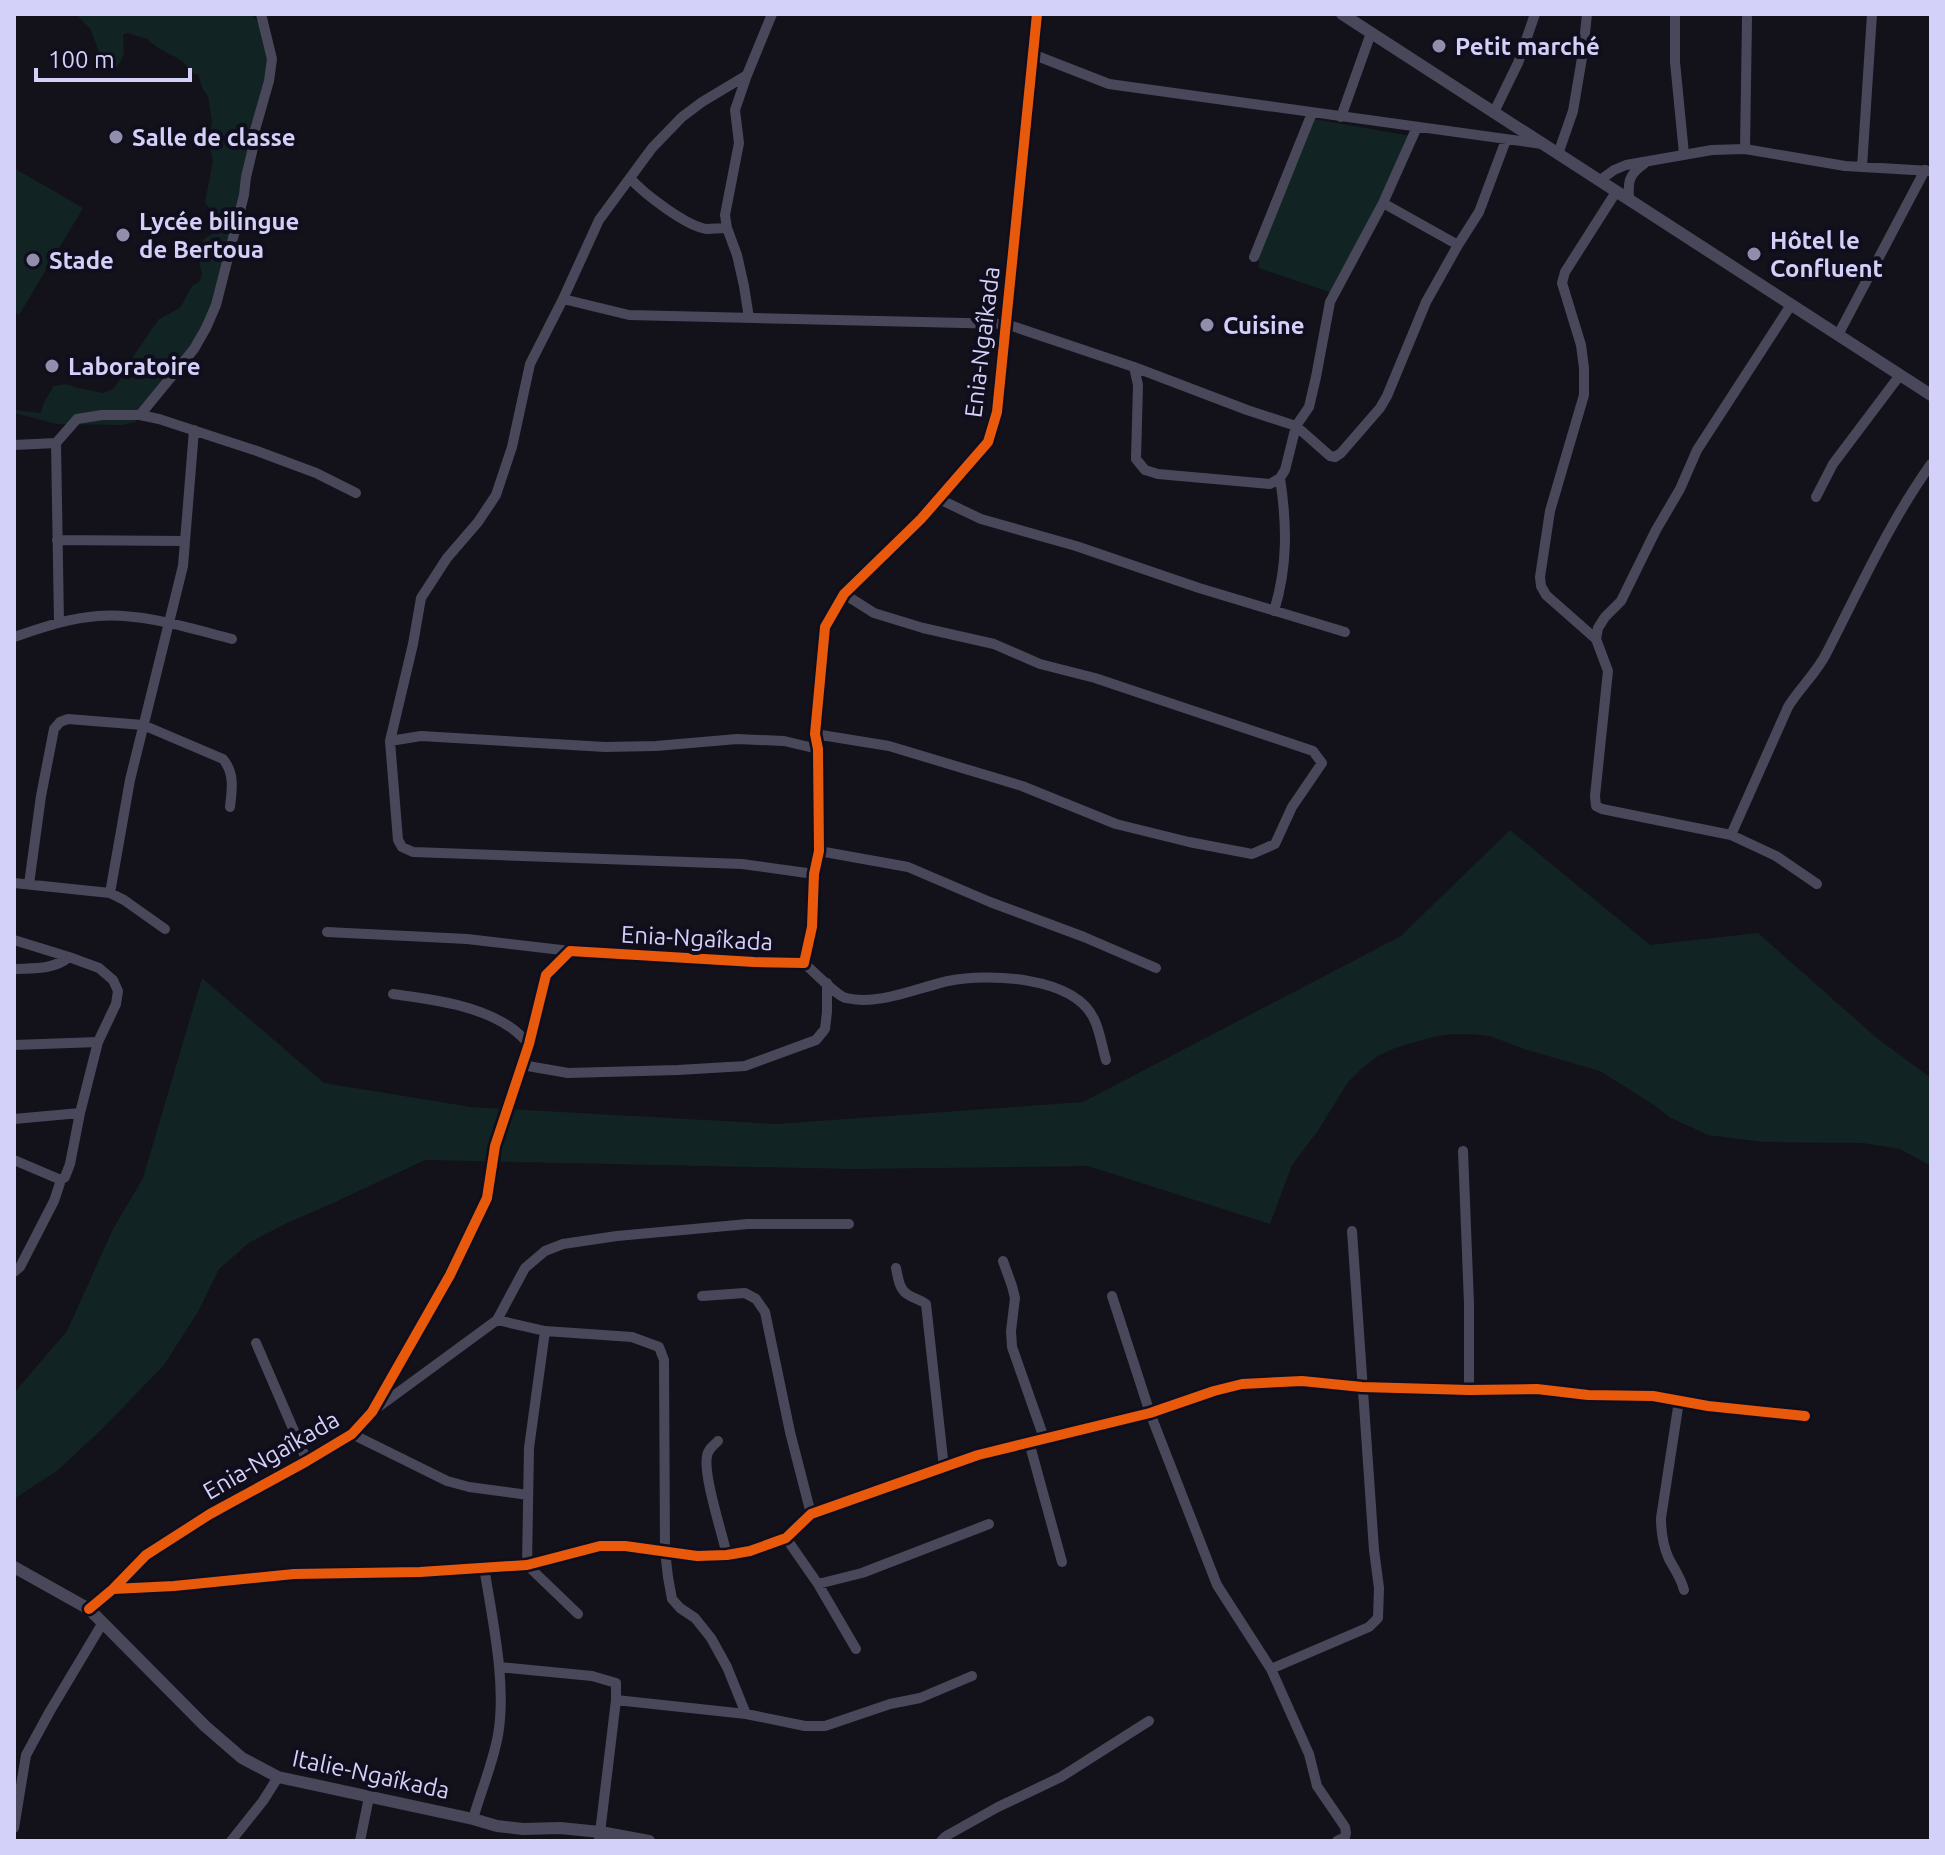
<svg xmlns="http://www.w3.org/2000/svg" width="1945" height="1855" font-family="Ubuntu,sans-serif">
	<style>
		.green { fill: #122324 }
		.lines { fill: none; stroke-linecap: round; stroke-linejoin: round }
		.minor { stroke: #48485a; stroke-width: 10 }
		.tertiary { stroke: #48485a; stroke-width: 12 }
		.cycleway-casing { stroke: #100e1d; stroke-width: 15 }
		.cycleway { stroke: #e8590c; stroke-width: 10 }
		.poi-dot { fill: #908eab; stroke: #100e1d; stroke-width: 3 }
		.labels { text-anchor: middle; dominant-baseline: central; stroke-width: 8; stroke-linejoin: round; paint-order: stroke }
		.poi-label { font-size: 24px; font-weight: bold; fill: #d3d0f9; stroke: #100e1d; text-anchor: start }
		.street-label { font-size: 24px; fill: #d3d0f9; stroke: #100e1d }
	</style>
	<rect width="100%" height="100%" fill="#13121a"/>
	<path class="green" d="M76,14H251L261,25L270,60L250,164L213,307L196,344L147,404L135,422L122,425L57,424L14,413V410L41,413C43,401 49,396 53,386L66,384L78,388L103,393L113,389L124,374L132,358L159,319L180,308L192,286L200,281L202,274L198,257L204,239L212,234L216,228V221L205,202L213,161L209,143L212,122L208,96L203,90L198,74H194L181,60L158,48L147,39L127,33L123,35L124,54L117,67L112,66L99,52L91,30Z
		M1308,118L1411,136L1335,294L1259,268L1258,240Z
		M14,168L83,208L19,315L14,312Z
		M1510,830L1650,945L1758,933L1878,1039L1931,1078V1166L1900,1149L1863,1143L1764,1142L1708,1135L1669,1117L1654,1105L1600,1071L1524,1049L1490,1036L1471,1034H1452L1433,1037L1395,1048L1378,1056L1361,1069L1348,1082L1317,1132L1292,1165L1270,1224L1088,1166L853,1169L425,1160L331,1204L287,1223L250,1242L219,1269L198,1312L164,1365L103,1428L58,1470L17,1497L14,1501V1393L67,1331L113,1229L143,1178L202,978L324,1083L471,1107L776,1124L1083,1102L1401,936Z"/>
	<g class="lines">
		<path class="minor" d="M1675,14V62L1684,154
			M1032,54L1109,84L1542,144
			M747,75L702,102L682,117L652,148L599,220L563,299L530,364L512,447L496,495L478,522L447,558L421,598L413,644L390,741L398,840L402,847L413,852L742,864L814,874
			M1494,112L1518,63L1535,14
			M1341,117L1371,33
			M1745,149L1747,18
			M1558,154L1573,111L1583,52L1587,14
			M1862,167L1872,14
			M630,178C643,193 687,227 707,229C713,229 720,228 727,228
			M1599,181L1614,170L1626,165L1712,150L1745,149L1845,166L1931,171
			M1616,192L1565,272L1562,283L1581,345L1584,368V395L1550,511L1540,577L1541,586L1546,595L1596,639L1608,671L1595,796L1596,806L1602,809L1731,835L1776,856L1817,884
			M1629,200C1628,182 1628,175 1644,164
			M1383,203L1458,245
			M1254,257L1312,113
			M563,299L629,315L1006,324L1134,367L1247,410L1296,426L1309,407L1316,377L1330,302L1383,203L1417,127
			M749,318L744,286L737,255L727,228L725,215L739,143L735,110L747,75L772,14
			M1838,335L1925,170
			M1134,367L1138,385L1136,459L1145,470L1158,474L1270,484L1280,478L1285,470L1296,426L1330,456L1335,457L1341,453L1380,408L1387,396L1426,302L1458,245L1479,212L1506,140
			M140,415L194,349L206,328L216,305L244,195L246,177L252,152L255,130L269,81L272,59L261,14
			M56,443L59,622
			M14,445L56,443L77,419L102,415H140L159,419L257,451L316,473L356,493
			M1816,497L1833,464L1900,375
			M939,499L981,519L1076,546L1199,588L1345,632
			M57,540L185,541
			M1274,611C1288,566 1287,524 1280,478
			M14,637C41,628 69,618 98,616C143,613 189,628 232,639
			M1596,639L1598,628L1605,617L1621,601L1656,530L1680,489L1697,450L1791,305
			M815,734L889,746L1022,786L1116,824L1189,842L1252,854L1275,844L1292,807L1322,763L1313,751L1095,678L1040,664L994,644L923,628L874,613L844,594
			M390,741L421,736L605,747L656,746L737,739L784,741L818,749
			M1731,835L1788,707C1800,687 1817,673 1827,652C1860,588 1889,523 1931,464
			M819,851L908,867L990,902L1084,937L1156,968
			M14,883L110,893L124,900L165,929
			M29,884L41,796L54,729L60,722L68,719L143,725L223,759C235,774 232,789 230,807
			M110,893L130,780L183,566L194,430
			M327,932L467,939L570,951
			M14,940L69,957L99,968L113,980L118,991L116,1004L98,1042L80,1113L70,1164L65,1177L61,1180L14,1160
			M804,963C813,971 837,996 846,998C877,1006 917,988 948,981C988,973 1074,976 1094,1019C1100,1031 1102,1047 1106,1060
			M14,969C34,968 53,970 69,957
			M393,994C432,1000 476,1004 510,1027C517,1031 523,1038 529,1044
			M14,1045L98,1042
			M522,1065L568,1073L678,1070L745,1066L816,1040L825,1029L827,1012V983
			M14,1119L80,1113
			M1463,1151L1469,1304V1390
			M1003,1261L1012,1286L1015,1298L1011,1331L1012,1347L1044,1438
			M896,1268C898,1277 899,1289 907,1294C914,1299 920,1299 926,1304L944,1468
			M14,1272L20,1267L54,1201L61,1180
			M702,1296L745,1293L756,1299L765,1312L790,1432L811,1514
			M1112,1296L1150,1413L1217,1585L1271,1669L1309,1754L1317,1786L1345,1827L1346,1833L1345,1837L1337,1841
			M497,1320L545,1331L632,1337L659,1347L664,1360L665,1551L668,1577L672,1599L680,1608L695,1618L711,1638L727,1667L746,1714
			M545,1331L529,1448L527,1565L578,1614
			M256,1343L307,1461
			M1679,1401L1661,1518C1661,1532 1663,1546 1669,1559C1675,1570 1681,1578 1684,1590
			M377,1408L497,1320L525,1268L545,1251L563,1244L617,1236L748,1224H849
			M352,1434L447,1481L469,1487L528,1495
			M718,1441C713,1446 708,1449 707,1456C703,1475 722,1533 727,1555
			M1029,1442L1062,1562
			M786,1538L818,1584L856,1649
			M818,1584L862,1573L989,1524
			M113,1589L174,1586L294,1574L420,1572L527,1565L600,1546H625L697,1556L727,1555L750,1551L786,1538L811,1514L978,1455L1150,1413L1214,1391L1242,1384L1302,1381L1362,1387L1469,1390L1537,1389L1588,1395L1653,1396L1708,1406L1805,1416
			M89,1609L113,1589L146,1555L210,1514L307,1461L352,1434L372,1412L450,1275L487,1198L495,1146L529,1044L546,975L570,951L754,962L804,963L812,927L814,874L819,851L818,749L815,734L825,627L844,594L921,519L988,442L997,412L1037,14
			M499,1667L592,1676L616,1683V1700L599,1841
			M1271,1669L1369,1627L1378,1618L1379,1588L1374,1550L1352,1231
			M616,1700L746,1714L805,1726H825L890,1704L920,1698L972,1676
			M473,1819C481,1791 493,1763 498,1735C507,1684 492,1618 484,1567
			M14,1828L26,1755L50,1711L102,1624
			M231,1841L263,1801L278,1777
			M360,1841L369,1797
			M941,1841L946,1836L998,1807L1061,1777L1149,1721"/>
		<path class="tertiary" d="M1342,14L1931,395
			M14,1567L89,1609L205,1726L242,1758L278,1777L473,1819L497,1826L523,1829L560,1828L600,1832L649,1841"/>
		<defs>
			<path id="cycleway" d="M113,1589L174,1586L294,1574L420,1572L527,1565L600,1546H625L697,1556L727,1555L750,1551L786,1538L811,1514L978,1455L1150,1413L1214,1391L1242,1384L1302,1381L1362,1387L1469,1390L1537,1389L1588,1395L1653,1396L1708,1406L1805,1416
				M89,1609L113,1589L146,1555L210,1514L307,1461L352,1434L372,1412L450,1275L487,1198L495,1146L529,1044L546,975L570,951L754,962L804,963L812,927L814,874L819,851L818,749L815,734L825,627L844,594L921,519L988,442L997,412L1037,14"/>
		</defs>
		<use href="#cycleway" class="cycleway-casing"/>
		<use href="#cycleway" class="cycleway"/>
	</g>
	<g class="poi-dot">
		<circle cx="1439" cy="46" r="8"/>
		<circle cx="116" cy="137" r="8"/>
		<circle cx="123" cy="235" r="8"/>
		<circle cx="1754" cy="254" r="8"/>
		<circle cx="33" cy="260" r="8"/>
		<circle cx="1207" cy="325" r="8"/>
		<circle cx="52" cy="366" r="8"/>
	</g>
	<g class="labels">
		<g class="poi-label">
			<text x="1455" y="46">Petit marché</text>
			<text x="132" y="137">Salle de classe</text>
			<text x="139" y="221">Lycée bilingue<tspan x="139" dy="28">de Bertoua</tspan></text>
			<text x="1770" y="240">Hôtel le<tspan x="1770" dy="28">Confluent</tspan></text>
			<text x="49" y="260">Stade</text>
			<text x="1223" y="325">Cuisine</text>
			<text x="68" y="366">Laboratoire</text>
		</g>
		<g class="street-label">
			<text transform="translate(982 342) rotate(-83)">Enia-Ngaîkada</text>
			<text transform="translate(697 938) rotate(3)">Enia-Ngaîkada</text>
			<text transform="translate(271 1455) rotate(-30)">Enia-Ngaîkada</text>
			<text transform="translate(371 1774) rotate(12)">Italie-Ngaîkada</text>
		</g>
	</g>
	<rect width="1945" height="1855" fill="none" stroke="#d3d0f9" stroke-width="32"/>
	<path d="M36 68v12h154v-12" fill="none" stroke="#d3d0f9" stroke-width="4"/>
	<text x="48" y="68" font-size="24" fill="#d3d0f9" stroke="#100e1d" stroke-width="6" paint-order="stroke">100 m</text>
</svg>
